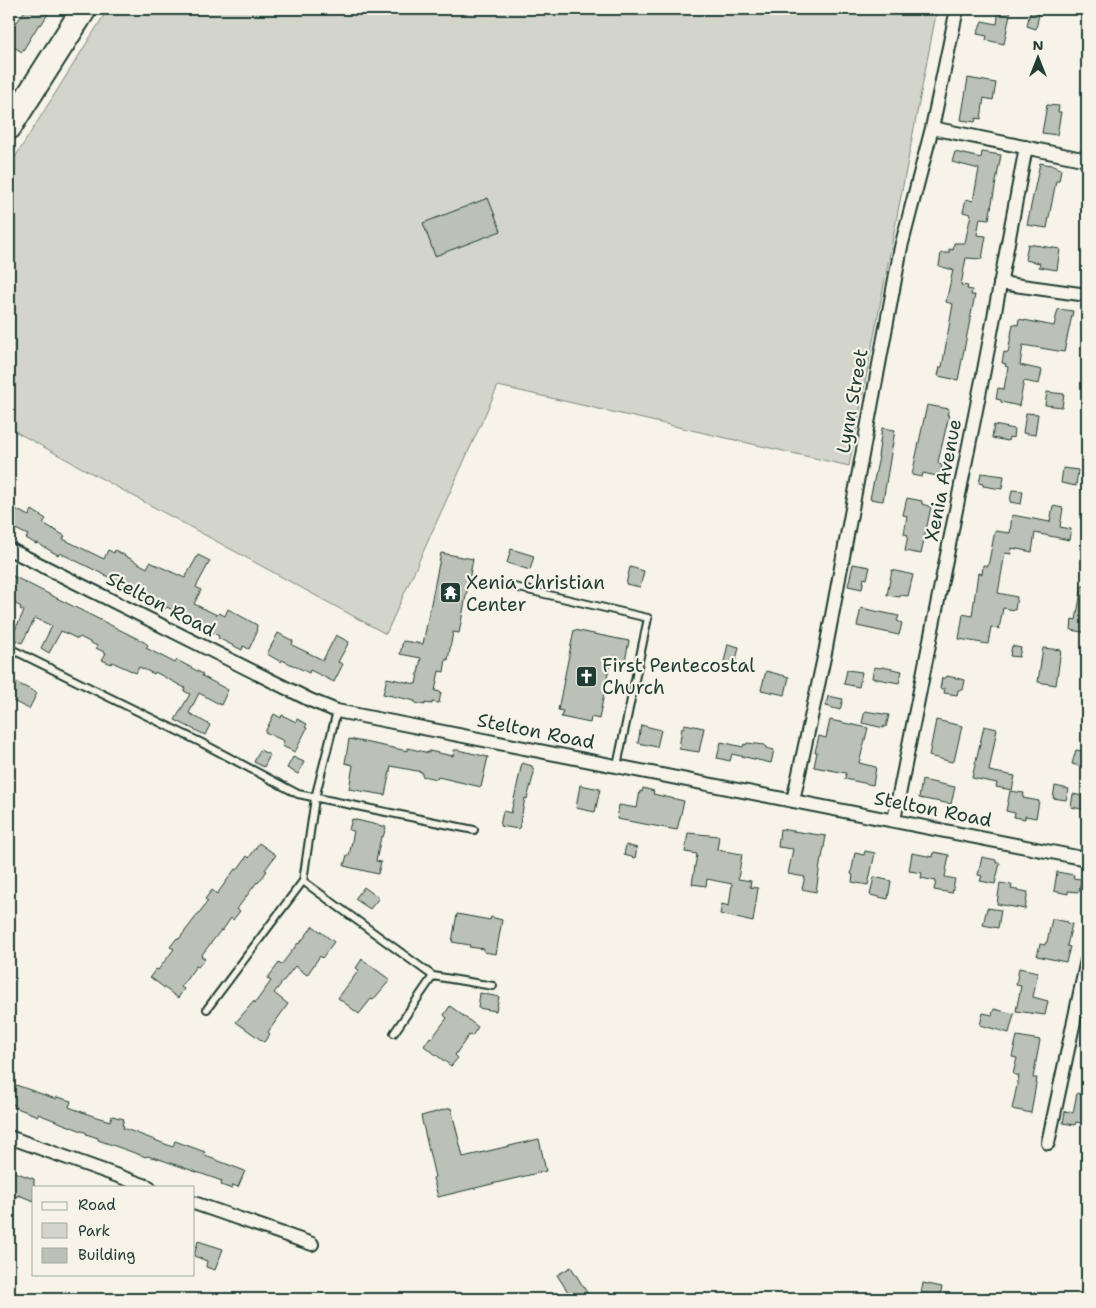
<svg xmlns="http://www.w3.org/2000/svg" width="1096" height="1308" font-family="'Shantell Sans',sans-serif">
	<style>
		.green { fill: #d3d5ca; stroke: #79897f }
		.building { fill: #bbc1b6; stroke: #1f3d34 }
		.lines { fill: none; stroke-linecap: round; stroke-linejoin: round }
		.lane-casing { stroke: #1f3d34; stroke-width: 10 }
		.street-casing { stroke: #1f3d34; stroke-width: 16 }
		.highway-casing { stroke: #1f3d34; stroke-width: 28 }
		.lane { stroke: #f7f3e8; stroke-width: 6 }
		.street { stroke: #f7f3e8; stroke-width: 12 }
		.highway { stroke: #f7f3e8; stroke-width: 24 }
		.labels { text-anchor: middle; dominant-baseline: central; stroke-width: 4.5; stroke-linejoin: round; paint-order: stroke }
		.street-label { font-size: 19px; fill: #1f3d34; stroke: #f7f3e8 }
		.poi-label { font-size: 19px; fill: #1f3d34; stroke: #f7f3e8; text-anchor: start }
	</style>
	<rect width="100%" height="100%" fill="#f7f3e8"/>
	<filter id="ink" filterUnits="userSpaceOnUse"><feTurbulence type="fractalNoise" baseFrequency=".02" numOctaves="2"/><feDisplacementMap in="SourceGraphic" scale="10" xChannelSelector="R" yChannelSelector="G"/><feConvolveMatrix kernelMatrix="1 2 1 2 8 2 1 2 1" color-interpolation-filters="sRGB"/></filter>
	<g filter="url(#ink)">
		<path class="green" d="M108,9H179L206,12L228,9H937L849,466L498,386L386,634L9,428V167Z"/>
		<path class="building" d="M26,9H51L41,25L39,24L22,52L9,44V17L17,22Z
			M999,9H1011L1004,44L986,40L987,36L977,34L982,21L997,24Z
			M1030,12L1039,14L1036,29L1027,26Z
			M968,78L996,83L993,100L984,98L981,119L976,118L975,122L961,120Z
			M1047,105L1059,106L1058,112H1061L1057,135L1042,133Z
			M955,152L981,158L982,152L1001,155L989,219L980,218L977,235L986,236L982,259L966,258L961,285L968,286L967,289L972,290L971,295H975L958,380L938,376L940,367H942L953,304L946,302L953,270L939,266L941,253H949V249L953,250L954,243H965L971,214L963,212L966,199L973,201L979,169L952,162Z
			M1040,163L1057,166V168L1061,169L1059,181H1056L1047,228L1027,225Z
			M488,198L501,231L435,256L423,223Z
			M1028,244L1060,249L1057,270L1039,267L1040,263L1025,260Z
			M1058,309L1073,311L1064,352L1023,345L1020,365L1042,370L1039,384L1024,381L1019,406L1001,402V400L996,399L998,388L1004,389L1008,367L1005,366L1006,364L1002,363L1004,352L1008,353L1013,324L1018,325L1019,319L1054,326Z
			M1047,392L1064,394L1062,407L1045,405Z
			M927,405L949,409L947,415H949L938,462L939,464L942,465L940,475L938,474L937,476L923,473L922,477L912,475Z
			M1026,413L1038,414L1035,435L1023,433Z
			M994,425L1014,429L1013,438L1009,437L1008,441L992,438Z
			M882,428L895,430L883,501L870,499L879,457H878Z
			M1063,468L1078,470L1076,486L1061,483Z
			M981,473L1004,476L1002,489L983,486V484L979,483Z
			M1012,490L1023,491L1021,504L1010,502Z
			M907,498L922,501V504L931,507L921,554L905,551L908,535L904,534L907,516L903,515Z
			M9,506L29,516L32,510L46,519L43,523L65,536L63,539L104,559L108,550L114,553L115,550L147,568L150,562L185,578L198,555L210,561L196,587L201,590L194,604L217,615L219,613L225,616L228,609L257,625L256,634L249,649L243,646L242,650L218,638L219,636L199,625V624L167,607L165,609L129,591L130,589L121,583L60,553L58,555L37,543L36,544L26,538L28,535L9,526Z
			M1053,506L1063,508L1060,527L1071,529L1069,540L1035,533L1032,552L1012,548L1011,554L1005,553L998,593L1017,597L1015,610L1003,608L999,629L991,627L988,644L959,639L963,614L972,616L978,573L982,574L983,565L988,566L995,531L1010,533L1012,515L1050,522Z
			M511,549L534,556L530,570L507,563Z
			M441,553L473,559L459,633L453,632L448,660L446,659L444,672L439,671L435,691L441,692L439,703L432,702V704L425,703V705L415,703V701L383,694L387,678L416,684L421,658L400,654L403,641L423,644Z
			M853,564L870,567L867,579L864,578L862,589L848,586Z
			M630,567L644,571L640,587L626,584Z
			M892,570L913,575L908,596L901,595L900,597L887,595Z
			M9,574L144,642L148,645L146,648L175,663L177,660L203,674L202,676L228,690L221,705L199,693L189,713L210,725L205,735L175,720L190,694L184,691L185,688L155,672L154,674L139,667L136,673L112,662L111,664L102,660L106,653L96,648L97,646L80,637L78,639L61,631L49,653L41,648L52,626L35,618L22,643L11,638L24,611L20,609L21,607L9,600Z
			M1082,586H1087V633L1071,630L1072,619L1076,620Z
			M861,608L899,616L897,621L902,623L899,635L857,626Z
			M574,630L629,641L625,661L611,658L599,719L591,717L590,723L561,717L563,711L558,710Z
			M278,633L293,641L292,645L323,660L336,635L349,642L338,662L343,664L334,682L310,670L309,673L282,660L281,662L267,654Z
			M728,644L739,647L735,665L724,662Z
			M1012,646L1021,648L1019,657L1010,656Z
			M1043,648L1061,650L1056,685L1038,682Z
			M874,667L881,668L882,667L902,671L899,683L872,678Z
			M847,670L862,672L859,687L844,684Z
			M766,671L789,677L785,695L761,690Z
			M947,676L965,680L963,690H958L957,695L944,693L945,689H940L942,678H946Z
			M9,679L37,693L29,709L9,699Z
			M828,696L843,699L840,710L826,706Z
			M865,711L889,715L886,727L884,726V728L862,723Z
			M274,714L281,718L282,715L296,722L297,719L307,724L305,727L307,728L295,752L282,746L284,741L265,732Z
			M830,720L868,728L859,763L876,767L873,785L845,779L846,773L814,767L817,752H815L819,736L826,738Z
			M936,720L962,726L954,761H952V762L929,756Z
			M685,724L704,728L699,752L679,749L682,727L684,728Z
			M641,725L661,730L657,747L638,743Z
			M984,726L997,729L989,771L1015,776L1012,790L996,787L997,783L972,778Z
			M349,739L408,751V748L429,753V751L453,756L454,750H458L488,757L481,787L438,777L437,779L422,776V772L391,766L385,795L349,789L353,765L345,763Z
			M721,742L743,747L744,744L746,745L747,743L765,745L766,748L774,750L771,763L732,754L730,761L717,758Z
			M260,750L270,755L264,767L254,762Z
			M1076,750L1087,752V768L1072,764Z
			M293,757L304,762L298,774L287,768Z
			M522,763L532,766L534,773L527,799L525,798L519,829L500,826L503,811L511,813Z
			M922,780L955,787L951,804L919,798Z
			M580,785L600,789L595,812L576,808Z
			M1055,786L1069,789L1066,800L1053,798Z
			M643,788L654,791L653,794L684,801L677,830L617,819L619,805L637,808L640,791L642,792Z
			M1010,791L1024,793L1023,798L1039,801L1036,818L1025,816V819L1014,817L1015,813L1006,811Z
			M1073,794L1087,797V810L1071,807Z
			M352,819L386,827L383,837H381L376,861L381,862L378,874L344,866L347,855L349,856L354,831L349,830Z
			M780,829L826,836L822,858H821L816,892L802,889L805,877L788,874L793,849L778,847Z
			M688,833L719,836L717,850L742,854L738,879L751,881L750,887L758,888L753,922L720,914L722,904L729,906L732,884L707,879L706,886L692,884L697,854L685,852Z
			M259,843L276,855L265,870L267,871L258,883L257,882L237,909L240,911L233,920L231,918L222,931L221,930L201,956L205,959L198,967L196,966L181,987L184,989L178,998L150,977L156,969L158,970L174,949L170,947L177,938L179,939L208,901L205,899L212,890L217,894L235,869L237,870L247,856L249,858Z
			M626,845L637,848L635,858L624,855Z
			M865,851L875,853L868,885L852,882L853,875L851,874L855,853L864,855Z
			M934,852L949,855L945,877L955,879L952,893L934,890L936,881L921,878L922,873L909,871L912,853L933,857Z
			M982,857L996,860V863H1000L995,884L980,881L982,876L978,875Z
			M1057,872L1074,875L1073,878L1081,879L1079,892L1068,891V894L1054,891Z
			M874,877L891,881L888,899L870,895Z
			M1000,883L1012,885L1011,889L1028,892L1025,909L997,904Z
			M364,887L379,898L370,909L355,899Z
			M987,908L1001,910L998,928L983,925Z
			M457,914L490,920L491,917L502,920L496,954L484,952V949L469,947L470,945L452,942Z
			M1052,919L1068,922L1067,923L1072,924L1067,946L1070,947L1066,962L1037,956L1040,944L1045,945L1046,942H1047Z
			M313,926L334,942L322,958L320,956L307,975L295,966L274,993L288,1004L268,1032L270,1034L264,1042L236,1022L254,1001L255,1003L271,981L267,979L279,963L281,965L298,943L299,944Z
			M362,959L390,980L373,1000L371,999L359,1014L338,998L359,970L356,968Z
			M1019,968L1038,972L1033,997L1048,1001L1045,1015L1016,1011L1021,986L1016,985Z
			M480,993L499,997L496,1011L478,1008Z
			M450,1006L478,1027L472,1036L469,1035L455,1055L458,1058L451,1066L424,1046L430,1037L432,1038L447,1018L444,1015Z
			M994,1009L1014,1014L1009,1033L980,1025L983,1013L992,1015Z
			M1017,1036L1040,1040L1033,1078H1037L1031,1113L1012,1109L1019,1076L1013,1074L1017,1058L1012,1057Z
			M16,1085L56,1099L57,1097L71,1101L69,1107L93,1116L110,1121L112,1116L124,1119L122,1125L124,1126L123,1128L173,1147L175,1141L205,1152L203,1155L245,1171L238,1187L233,1185L232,1189L221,1185L222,1181L159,1159L147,1156L146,1157L98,1140V1138L86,1134L87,1133L38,1114V1116L14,1107L15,1105L9,1103Z
			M1077,1093L1087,1096V1124L1076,1122L1075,1125L1063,1123L1065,1111L1073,1113Z
			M451,1108L463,1157L539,1139L546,1171L438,1197L433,1178L435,1177L421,1116Z
			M9,1170L34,1179V1201L18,1195L17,1197L9,1194Z
			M198,1241L223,1249L215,1270L206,1267L207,1261L194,1256Z
			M571,1267L591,1299H556L568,1292L557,1275Z
			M923,1283L942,1287L939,1299H920Z"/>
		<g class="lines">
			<defs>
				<path id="lane" d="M506,585L648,618L617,766
					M9,648L202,743L298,794L474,830
					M337,711L315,798L303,881L433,976L394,1033
					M433,976L493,986
					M207,1009L303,881"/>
				<path id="street" d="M932,128L1087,160
					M1000,283L1087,295
					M9,549L310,700L337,711L1087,859
					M793,801L825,653L901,247L932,128L957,9
					M894,820L984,370L1026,147
					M9,1137L149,1187
					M1048,1143L1087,960
					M194,1203L312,1244"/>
				<path id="highway" d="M9,127L84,9"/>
			</defs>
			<use href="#lane" class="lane-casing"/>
			<use href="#street" class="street-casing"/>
			<use href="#highway" class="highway-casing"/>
			<use href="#lane" class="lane"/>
			<use href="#street" class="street"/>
			<use href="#highway" class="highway"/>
		</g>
	</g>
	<defs>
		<symbol id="temple-square" viewBox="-11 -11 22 22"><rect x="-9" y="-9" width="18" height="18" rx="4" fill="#1f3d34" stroke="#f7f3e8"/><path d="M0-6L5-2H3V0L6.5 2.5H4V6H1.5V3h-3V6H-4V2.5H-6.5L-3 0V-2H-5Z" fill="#fff"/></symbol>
		<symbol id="church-square" viewBox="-11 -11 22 22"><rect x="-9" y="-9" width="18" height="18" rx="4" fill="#1f3d34" stroke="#f7f3e8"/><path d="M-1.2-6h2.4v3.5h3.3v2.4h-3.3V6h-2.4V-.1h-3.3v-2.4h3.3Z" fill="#fff"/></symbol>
	</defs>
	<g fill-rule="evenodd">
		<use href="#temple-square" x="438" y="580" width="25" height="25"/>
		<use href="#church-square" x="574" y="664" width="25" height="25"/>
	</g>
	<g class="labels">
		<g class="street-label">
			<text transform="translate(852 401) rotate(-80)">Lynn Street</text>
			<text transform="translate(943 480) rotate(-79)">Xenia Avenue</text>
			<text transform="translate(161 604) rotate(27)">Stelton Road</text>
			<text transform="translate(536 731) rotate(11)">Stelton Road</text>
			<text transform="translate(933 809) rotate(11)">Stelton Road</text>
		</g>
		<g class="poi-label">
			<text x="466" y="582">Xenia Christian<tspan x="466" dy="22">Center</tspan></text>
			<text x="602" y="665">First Pentecostal<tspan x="602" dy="22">Church</tspan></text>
		</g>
	</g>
	<rect width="1096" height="1308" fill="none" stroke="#f7f3e8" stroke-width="30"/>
	<rect x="15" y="15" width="1066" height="1278" fill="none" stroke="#1f3d34" stroke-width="2" filter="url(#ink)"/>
	<rect x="32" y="1186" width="162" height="90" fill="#f7f3e8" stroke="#a1aaa0"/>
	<rect x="42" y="1202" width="25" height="8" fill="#f7f3e8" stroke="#a1aaa0"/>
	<text x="78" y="1210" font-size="15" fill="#1f3d34">Road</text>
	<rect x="42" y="1223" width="25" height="15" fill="#d3d5ca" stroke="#a1aaa0"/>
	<text x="78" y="1236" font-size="15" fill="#1f3d34">Park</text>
	<rect x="42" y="1248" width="25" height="15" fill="#bbc1b6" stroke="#a1aaa0"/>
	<text x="78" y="1260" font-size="15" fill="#1f3d34">Building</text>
	<g transform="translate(1038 58)" stroke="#f7f3e8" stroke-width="4" paint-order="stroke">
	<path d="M0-4L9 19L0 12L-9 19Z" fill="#1f3d34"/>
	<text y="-8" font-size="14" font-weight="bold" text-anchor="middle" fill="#1f3d34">N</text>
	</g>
</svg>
